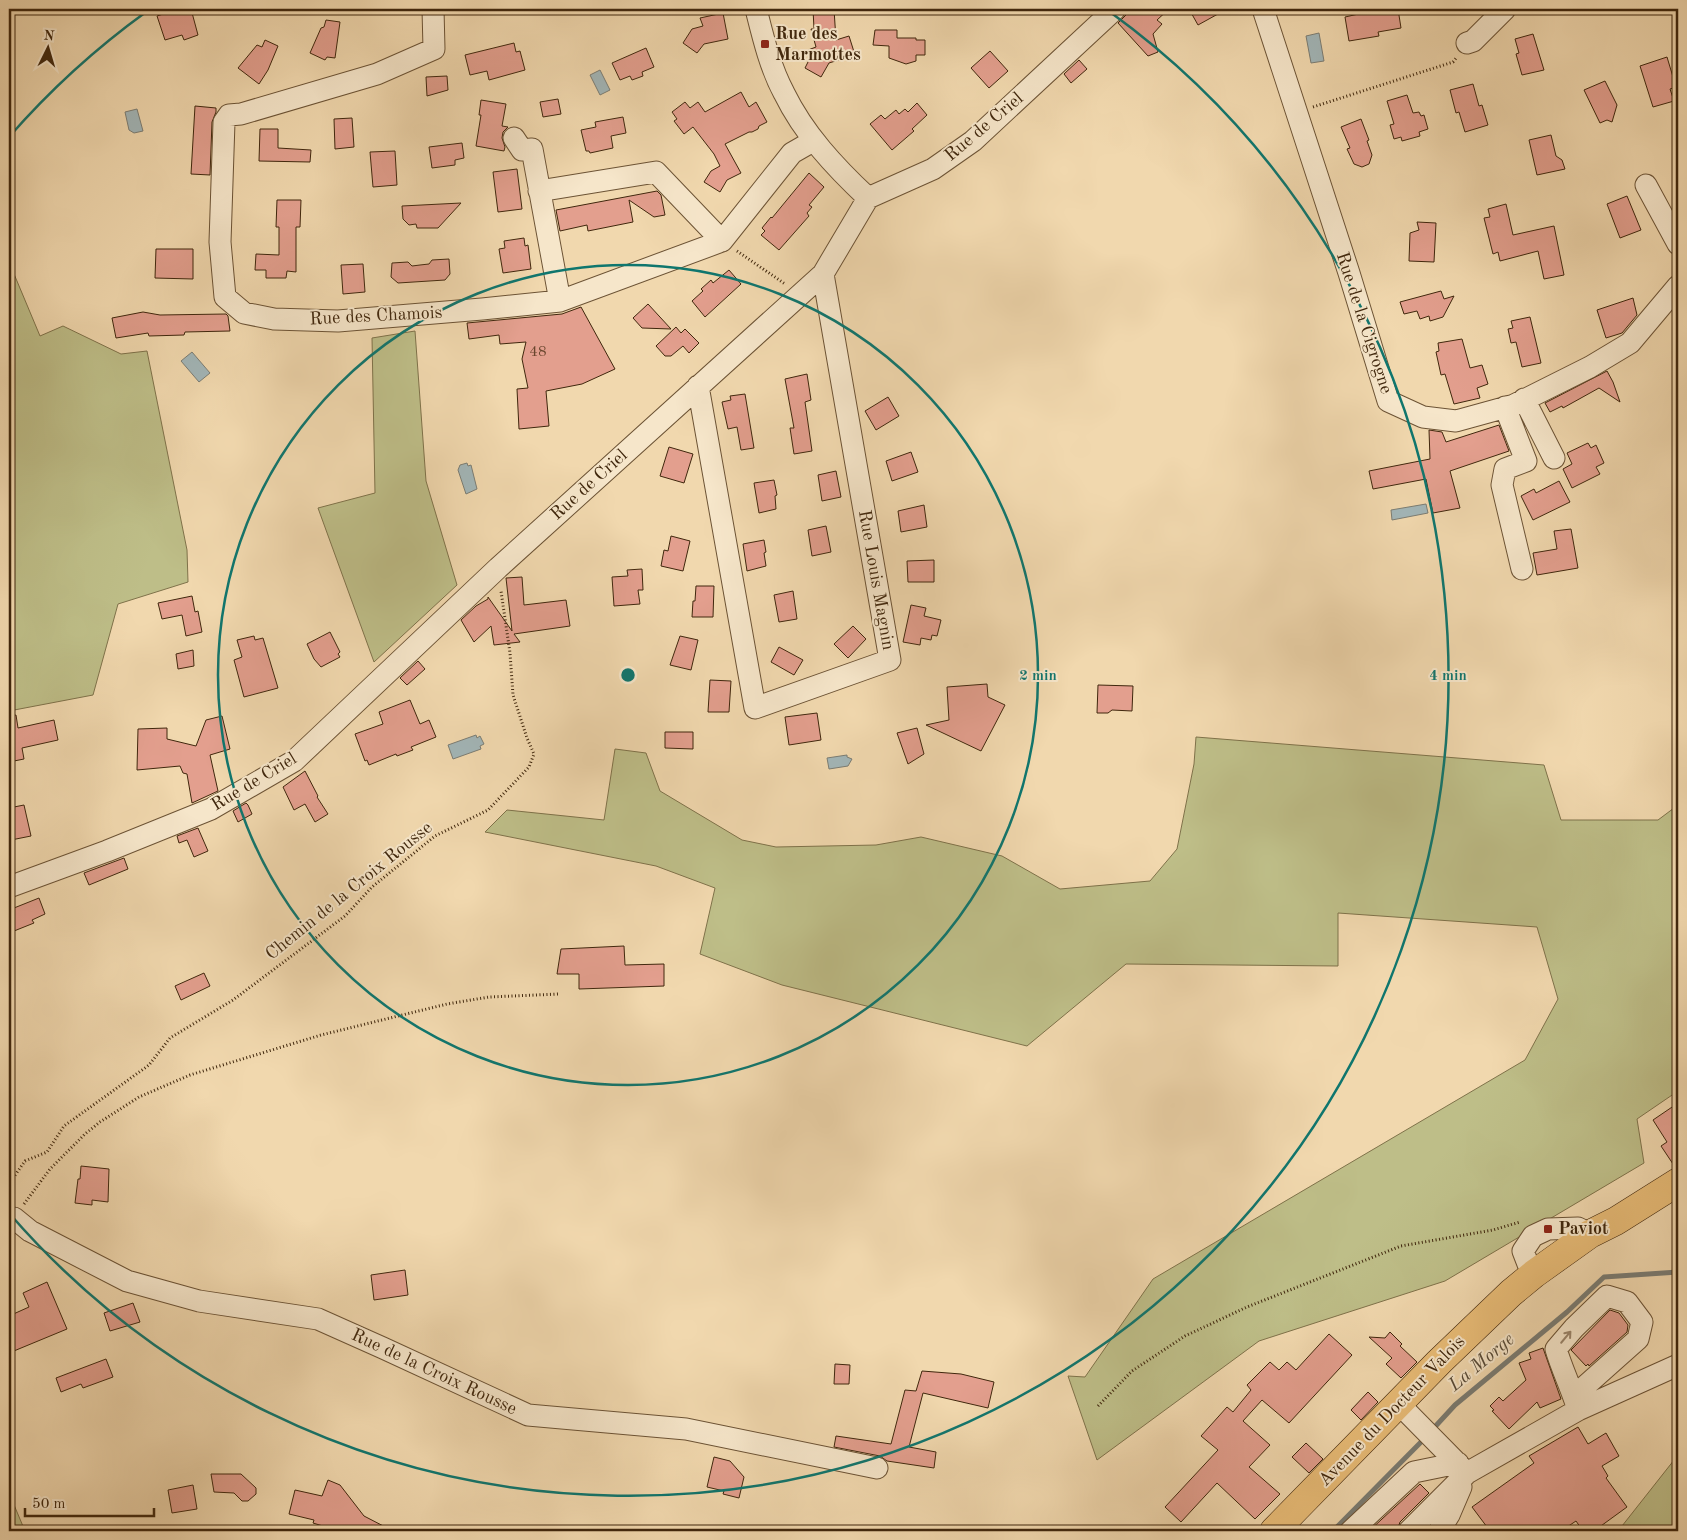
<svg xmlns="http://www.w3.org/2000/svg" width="1687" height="1540" font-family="'Old Standard TT',serif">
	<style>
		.green { fill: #bebe88; stroke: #7f724a }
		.water { fill: #a2b6b8; stroke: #7b7d74 }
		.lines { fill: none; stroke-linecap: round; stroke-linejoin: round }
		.stream { stroke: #7b7d74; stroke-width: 5 }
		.building { fill: #e39f8e; stroke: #40270d }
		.minor-casing { stroke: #6c5335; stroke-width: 23 }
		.major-casing { stroke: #40270d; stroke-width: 29 }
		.path { stroke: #40270d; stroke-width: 3; stroke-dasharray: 1 2.5; stroke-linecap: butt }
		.minor { stroke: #f6e6ca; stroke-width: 21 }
		.major { stroke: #e8bc77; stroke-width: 28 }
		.oneway { stroke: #9b866c }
		.ring { fill: none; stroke: #0f766e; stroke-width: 2.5 }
		.poi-dot { fill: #8f2418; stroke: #f6e6ca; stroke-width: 2 }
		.labels { text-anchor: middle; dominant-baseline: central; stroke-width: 4; stroke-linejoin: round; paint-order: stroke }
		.number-label { font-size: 15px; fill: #69452d }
		.poi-label { font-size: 18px; font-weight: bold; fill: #40270d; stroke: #f6e6ca; text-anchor: start }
		.street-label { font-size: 18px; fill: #40270d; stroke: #f6e6ca }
		.water-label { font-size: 19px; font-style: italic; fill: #584b38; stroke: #f6e6ca }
		.centre { fill: #0f766e; stroke: #f6e6ca; stroke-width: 2.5 }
		.ring-label { font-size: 15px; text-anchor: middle; font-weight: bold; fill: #0f766e; stroke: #f6e6ca; stroke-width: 4; stroke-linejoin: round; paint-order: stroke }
	</style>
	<rect width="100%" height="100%" fill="#f1d8ae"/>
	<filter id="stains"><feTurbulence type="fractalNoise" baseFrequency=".004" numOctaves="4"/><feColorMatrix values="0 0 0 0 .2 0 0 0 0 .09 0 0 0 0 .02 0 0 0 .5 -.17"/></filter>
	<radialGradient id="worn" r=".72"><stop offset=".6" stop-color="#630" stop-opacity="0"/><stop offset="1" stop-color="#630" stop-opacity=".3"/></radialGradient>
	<path class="green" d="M9,262L40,336L63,326L121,354L147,351L187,550L188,582L118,604L93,695L9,711Z
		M415,331L426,481L457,585L374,662L318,508L375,493L372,338Z
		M1196,737L1544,765L1561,820H1658L1678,805V1091L1637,1119L1644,1163L1445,1281L1259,1341L1097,1460L1068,1376L1085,1377L1153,1279L1525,1060L1558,999L1537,927L1338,913V966L1126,964L1027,1046L782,985L700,954L715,888L656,866L485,832L507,810L604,820L615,749L646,753L660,791L742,840L776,847L876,845L921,837L1002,856L1060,889L1150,881L1177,849L1194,764Z
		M1678,1455V1531H1621L1622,1526Z
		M9,1493L25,1531H9Z"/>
	<path class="water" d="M1319,33L1324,61L1311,63L1306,36Z
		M600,70L610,90L600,95L590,75Z
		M137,109L143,131L134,133L129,130L125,112Z
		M192,352L210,373L199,382L181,361Z
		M467,463L468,466L471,465L477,489L466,494L458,470L460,465Z
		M1426,504L1428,513L1392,520L1391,510Z
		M476,735L477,738L480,736L484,744L480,746L481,749L453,759L448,745Z
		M847,755V757L852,759L848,766L829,769L827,758Z"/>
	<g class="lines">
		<path class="stream" d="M1432,1430L1455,1405L1567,1312L1604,1277L1678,1272
			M1333,1531L1425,1438"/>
	</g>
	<path class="building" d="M179,9H191L198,35L184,40L182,35L165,40L157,16Z
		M813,9H834L836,40L849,36L855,55L829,63L821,77L805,68L810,58L808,50L816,47L811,29H814Z
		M1132,9H1169L1157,20L1162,24L1153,34L1158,52L1148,56L1118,23Z
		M1189,9H1227L1198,25Z
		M1362,9H1398L1401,28L1378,32L1379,36L1349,41L1345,17L1363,13Z
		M723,13L728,39L704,44L697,53L683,43L692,29L703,26L700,18Z
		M326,20L340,22L335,58L327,57L325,60L310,53L321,28L324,27Z
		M875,30H897V38H916V40H925V55H916V61L906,64L889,58V46L873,45Z
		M1533,34L1544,70L1522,75L1516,54L1519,53L1515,39Z
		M265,40L278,46L268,70L259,84L238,68L257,45L262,47Z
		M514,43L516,52L520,51L525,70L489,80L487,71L470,75L465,55Z
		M646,48L654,67L642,72L643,76L632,80L630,76L620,80L612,63Z
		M990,51L1008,71L989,88L971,68Z
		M1667,57L1676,87L1670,89L1674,101L1653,107L1640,66Z
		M1079,60L1087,69L1071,83L1064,74Z
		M447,76L448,90L427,96L426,77Z
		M1605,81L1617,105L1612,122L1607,120L1600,123L1584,90Z
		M1473,84L1479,106L1482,105L1488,125L1465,132L1459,112L1456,113L1450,90Z
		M741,92L749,107L756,102L767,122L759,126L758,129L752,132H749L725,144L741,173L727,180L720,192L704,182L711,171L720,166L714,154L693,127L684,134L674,121L677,119L672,112L685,102L690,108L698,102L705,112Z
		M1407,95L1413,113L1419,112L1421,116L1424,115L1428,129L1419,132L1420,136L1402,141L1401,137L1394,139L1390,125L1394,124L1387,101Z
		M558,99L561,114L543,117L540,102Z
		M481,100L506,104L502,126L508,127L503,132L502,138L505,147L504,151L476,146L481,115H479Z
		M917,103L927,115L912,129L914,131L892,150L870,124L881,115L885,119L896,110L899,114L905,109L908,112Z
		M195,106L216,108V112L212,122L210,175L191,174Z
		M623,117L626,133L611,136L613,148L590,153L589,151H586L581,130L596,127L595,122Z
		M352,118L354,147L335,149L334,119Z
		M1361,119L1369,140L1367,141L1372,155L1369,164L1362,167L1354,164L1347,149L1350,148L1341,127Z
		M260,129H278V148L311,150L310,162L259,161Z
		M1551,135L1556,156L1562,160L1565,169L1537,175L1529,140Z
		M462,143L464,158L455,160V165L432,168L429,147Z
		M395,151L397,185L373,187L370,152Z
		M517,169L522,209L498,212L493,172Z
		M809,173L824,187L809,205L812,207L807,213L809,216L779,250L761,235L765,231L762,228L771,217L772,218Z
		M657,191L661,195L665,215L654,217L629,200L633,222L588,231L587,225L560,231L556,210Z
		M1627,196L1641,230L1620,238L1607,204Z
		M277,200H301L300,227H296V272L287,271L286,278H266V270H255L256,254L279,255V227H276Z
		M461,203L438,228H417L416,224L409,225L403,219L402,206Z
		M1506,204L1513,235L1554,226L1564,275L1544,279L1538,251L1500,261L1498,252L1493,254L1484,218L1490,217L1488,209Z
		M1417,222L1436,223L1434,262L1409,261L1410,233L1419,230Z
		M524,238L525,246L528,245L531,269L503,273L499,249L505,248L504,241Z
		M156,249H193V279L155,278Z
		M449,259L450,274L445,280L398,283L391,277L392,263L408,262L412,266L420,265L429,264L432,260Z
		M363,264L365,292L343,294L341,265Z
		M729,270L741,284L705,317L692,301L703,291L701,289L711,280L713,283Z
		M1441,291L1444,299L1454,296L1443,317L1430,321L1429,316L1420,319L1417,311L1404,314L1400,302Z
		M1633,298L1637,315L1622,333L1606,338L1597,310Z
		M648,304L671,329L642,328L633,318Z
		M581,307L615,369L582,384L546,391L549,426L519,429L517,389L528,388L522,359L526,342L500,344L499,335L469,339L467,323L562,314Z
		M143,312L160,315L226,314L228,316L230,331L185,332L184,335L149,336L148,333L116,338L112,318Z
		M1530,317L1541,363L1522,367L1516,342L1511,343L1508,329L1513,328L1511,321Z
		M676,327L681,333L685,329L699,343L689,353L683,346L671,356H665L656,346Z
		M1462,339L1470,368L1482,365L1488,384L1477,388L1480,398L1454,404L1445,374L1441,375L1436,352L1439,351L1438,343Z
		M1607,371L1613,382L1620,402L1599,388L1563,408L1562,406L1550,412L1545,403Z
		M807,374L811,400L805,402L812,451L794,454L790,428H794L785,379Z
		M745,394L754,448L741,450L737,427L728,429L722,402L731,400L730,396Z
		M888,397L899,416L876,430L865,411Z
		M1499,425L1509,451L1450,471L1460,508L1433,513L1426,479L1373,489L1369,471L1430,459L1429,430L1442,432L1446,442Z
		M1588,443L1591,448L1596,445L1604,463L1596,467L1600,474L1572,488L1563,469L1572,464L1567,453Z
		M669,447L693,454L684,483L660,476Z
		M911,452L918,472L892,481L886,461Z
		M836,471L841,497L822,501L818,475Z
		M774,480L777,495L775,496L776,509L759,513L754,483Z
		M1559,481L1570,502L1533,520L1521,496L1534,489L1536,493Z
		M924,505L927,527L901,532L898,511Z
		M826,526L831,552L812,556L808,530Z
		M1571,529L1578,568L1537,575L1533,553L1557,549L1554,531Z
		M671,536L690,541L683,571L661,566L664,550L668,551Z
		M764,540L766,552L764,553L766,566L747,571L743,544Z
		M934,560V582H908L907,561Z
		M642,569L643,590H638L640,604L614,606L612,577L628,576L627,570Z
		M522,577L524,605L566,600L570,626L514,634L520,642L494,645L491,626L474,642L461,620L476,606L488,599V597L512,631L506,578Z
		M696,586H714L713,617H692L693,601H695Z
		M793,591L797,619L779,622L774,595Z
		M192,596L195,612L198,611L202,632L186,636L182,615L162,619L158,603Z
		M911,605L926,608L924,616L941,620L937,636L932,635L931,640L921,638L920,645L903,642Z
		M853,626L866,639L848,658L834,644Z
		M330,632L340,652L338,654L340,657L321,667L314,659L307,644Z
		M254,636L255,640L263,638L278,688L244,697L234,660L242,657L237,640Z
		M680,636L698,640L691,670L670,665Z
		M779,647L803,660L794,675L771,662Z
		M193,650L194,666L178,669L176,654Z
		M418,661L425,669L407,685L400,678Z
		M710,680L731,681L729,712H708Z
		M987,684L988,697L1005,705L981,751L926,725L949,720L947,687Z
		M1098,685L1133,686L1132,711L1112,710L1108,713H1097Z
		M410,700L420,724L429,720L436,737L411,747L413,750L397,756L396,754L369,765L367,760L365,761L355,734L383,724L379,712Z
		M817,713L821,740L789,745L785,717Z
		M16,715L18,728L54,720L58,740L22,748L24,759L9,762V716Z
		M222,716L230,749L210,755L218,791L192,803L187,774L183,773L180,766L137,770L138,729L167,728V739L196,746L206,720Z
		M917,728L924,754L908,764L897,733Z
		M665,732H693V749L665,748Z
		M305,771L318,796L317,797L328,814L315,822L305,804L294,810L283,787Z
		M246,803L248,805L252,814L238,822L233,811Z
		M24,805L31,836L11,840L9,833V808Z
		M198,828L208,851L194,857L187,840L179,843L177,836Z
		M124,858L128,869L89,885L84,873Z
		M39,898L45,914L32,920L34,923L9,933V910Z
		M624,946L625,965L664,964V986L579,989V974H557L561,949Z
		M204,973L210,986L181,1000L175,986Z
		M1678,1103V1167H1675L1661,1146L1667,1142L1653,1120Z
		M81,1166L109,1169L108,1202L92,1200V1205L75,1203L78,1179H80Z
		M405,1270L408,1295L374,1300L371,1275Z
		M47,1282L67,1329L9,1353V1316L29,1307L23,1293Z
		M133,1303L140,1322L110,1331L104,1313Z
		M1610,1310L1619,1313L1628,1325L1627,1332L1589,1366L1588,1364L1586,1366L1571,1350Z
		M1390,1332L1402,1344L1400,1346L1417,1362L1401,1378L1386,1364L1392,1358L1369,1337L1385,1338Z
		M1329,1334L1352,1355L1289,1423L1262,1400L1243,1421L1270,1445L1249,1467L1280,1494L1255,1519L1217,1483L1181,1522L1165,1507L1218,1450L1201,1436L1227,1407L1233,1412L1251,1390L1247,1385L1270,1362L1279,1370L1287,1362L1296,1370Z
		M1543,1348L1561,1399L1540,1408L1537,1402L1509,1429L1492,1411L1494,1410L1490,1406L1499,1397L1503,1401L1526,1380L1519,1363L1531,1359L1529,1353Z
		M106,1359L113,1377L83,1388L81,1384L61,1392L56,1378Z
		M835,1364L850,1365L849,1384H834Z
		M922,1371L961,1374L994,1382L988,1408L923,1393L909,1447L936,1452L934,1468L887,1461L880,1456L834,1447L836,1436L891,1444L905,1390L916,1391Z
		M1368,1392L1378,1402L1361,1420L1351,1410Z
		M1578,1427L1588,1444L1606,1433L1619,1456L1602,1466L1608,1476L1606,1478L1627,1507L1594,1531H1583L1576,1521L1561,1531H1490L1472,1507L1534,1463L1529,1456Z
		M1306,1443L1323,1459L1309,1473L1292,1457Z
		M714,1457L730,1461L744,1477L739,1498L723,1494L724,1491L707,1487Z
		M211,1474H241L256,1488V1494L248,1501H242L234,1493L214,1492Z
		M328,1480L340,1485L364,1516L393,1531H339L313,1523L314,1520L289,1514L295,1490L322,1496Z
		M1420,1484L1429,1493L1400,1522L1397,1531H1369Z
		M193,1485L197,1509L172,1513L168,1490Z"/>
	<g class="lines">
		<defs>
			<path id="minor" d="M433,9L434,49L377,74L241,114L229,115L224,122L220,242L225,297L244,313L274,319L338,321L482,309L560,301L722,241L792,153L806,145L812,138
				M756,9C763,37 770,67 784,93C804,134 835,167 868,198
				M1263,9L1349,273L1388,401L1423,417L1456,421L1514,405L1590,367L1630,343L1678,286
				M1467,43L1473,41L1505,9
				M514,138L522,150L532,149L560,301
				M1646,185L1678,244
				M539,191L656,172L722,241
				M698,386L755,708L890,660L823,274
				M1524,399L1554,458
				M1505,407L1526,461L1505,469L1502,485L1522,569
				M9,887L107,851L211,809L294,761L498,568L823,274L868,198L933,169L973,141L1115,9
				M9,1218H14L30,1231L127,1281L199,1301L318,1319L383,1348L528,1415L686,1429L877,1468
				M1534,1274L1528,1264L1523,1251L1533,1236L1548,1229L1578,1228L1590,1234
				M1398,1403L1467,1473L1578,1410C1572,1389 1562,1370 1556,1349L1574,1328L1607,1296L1627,1302L1642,1322L1638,1339L1574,1396
				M1578,1410L1678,1365
				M1351,1531L1414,1472L1458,1463
				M1409,1531L1467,1473
				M1439,1531L1449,1515L1461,1487"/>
			<path id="major" d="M1274,1531L1439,1362L1511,1293L1534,1274L1590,1234L1616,1221L1678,1182"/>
		</defs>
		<use href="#minor" class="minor-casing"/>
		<use href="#major" class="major-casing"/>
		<path class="path" d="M1313,107L1453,62L1457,57
			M737,251L785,284
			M9,1184L25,1161L47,1152L64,1126L149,1065L170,1038L233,1000L345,916L372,887L435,836L488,810L529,767L534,754L527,738L513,695L510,653L501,591
			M24,1204L50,1169L85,1134L100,1122L139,1097L190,1075L321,1035L447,1004L489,997L559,994
			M1098,1406L1132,1371L1185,1336L1247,1307L1401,1246L1493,1230L1520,1222"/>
		<use href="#minor" class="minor"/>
		<use href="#major" class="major"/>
	</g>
	<defs><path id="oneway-shaft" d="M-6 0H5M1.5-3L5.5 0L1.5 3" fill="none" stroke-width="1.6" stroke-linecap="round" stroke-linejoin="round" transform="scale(1.25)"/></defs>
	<use class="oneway" href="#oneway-shaft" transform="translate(1566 1337) rotate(-50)"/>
	<g class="ring">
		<circle cx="628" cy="675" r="410"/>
		<path d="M9 137A820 820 0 0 1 146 12M1110 12A820 820 0 1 1 9 1213"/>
	</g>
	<g class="poi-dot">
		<rect x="760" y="39" width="10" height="10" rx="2.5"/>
		<rect x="1543" y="1224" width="10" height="10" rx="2.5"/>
	</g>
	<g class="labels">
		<g class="number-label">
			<text x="538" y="352">48</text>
		</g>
		<g class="poi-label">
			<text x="775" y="34">Rue des<tspan x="775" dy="21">Marmottes</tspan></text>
			<text x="1558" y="1229">Paviot</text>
		</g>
		<g class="street-label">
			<text transform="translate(984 127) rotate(-40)">Rue de Criel</text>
			<text transform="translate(376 316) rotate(-3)">Rue des Chamois</text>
			<text transform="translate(1364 323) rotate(72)">Rue de la Cigrogne</text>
			<text transform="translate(589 485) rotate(-42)">Rue de Criel</text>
			<text transform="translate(876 580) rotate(80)">Rue Louis Magnin</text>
			<text transform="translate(254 782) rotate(-31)">Rue de Criel</text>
			<text transform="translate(349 891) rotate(-39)">Chemin de la Croix Rousse</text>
			<text transform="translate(434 1372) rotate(25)">Rue de la Croix Rousse</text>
			<text transform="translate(1392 1411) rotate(-46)">Avenue du Docteur Valois</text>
		</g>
		<g class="water-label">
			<text transform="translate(1482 1363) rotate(-40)">La Morge</text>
		</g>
	</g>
	<circle cx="628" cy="675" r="8" class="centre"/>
	<g class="ring-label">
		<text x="1038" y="680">2 min</text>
		<text x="1448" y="680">4 min</text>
	</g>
	<rect width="1687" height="1540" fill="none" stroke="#f1d8ae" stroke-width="30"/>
	<rect x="10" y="10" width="1667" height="1520" fill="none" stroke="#40270d" stroke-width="2.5"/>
	<rect x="15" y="15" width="1657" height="1510" fill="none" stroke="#40270d"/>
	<g transform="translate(48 48) rotate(5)" stroke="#f6e6ca" stroke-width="4" paint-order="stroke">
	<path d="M0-4L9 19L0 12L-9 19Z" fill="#40270d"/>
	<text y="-8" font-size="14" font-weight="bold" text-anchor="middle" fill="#40270d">N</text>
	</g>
	<path d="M25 1508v8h129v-8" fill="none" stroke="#40270d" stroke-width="2.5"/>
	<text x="32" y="1508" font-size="15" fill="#40270d" stroke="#f6e6ca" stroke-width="4" paint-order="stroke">50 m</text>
	<rect width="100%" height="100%" filter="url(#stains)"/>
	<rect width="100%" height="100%" fill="url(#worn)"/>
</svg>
